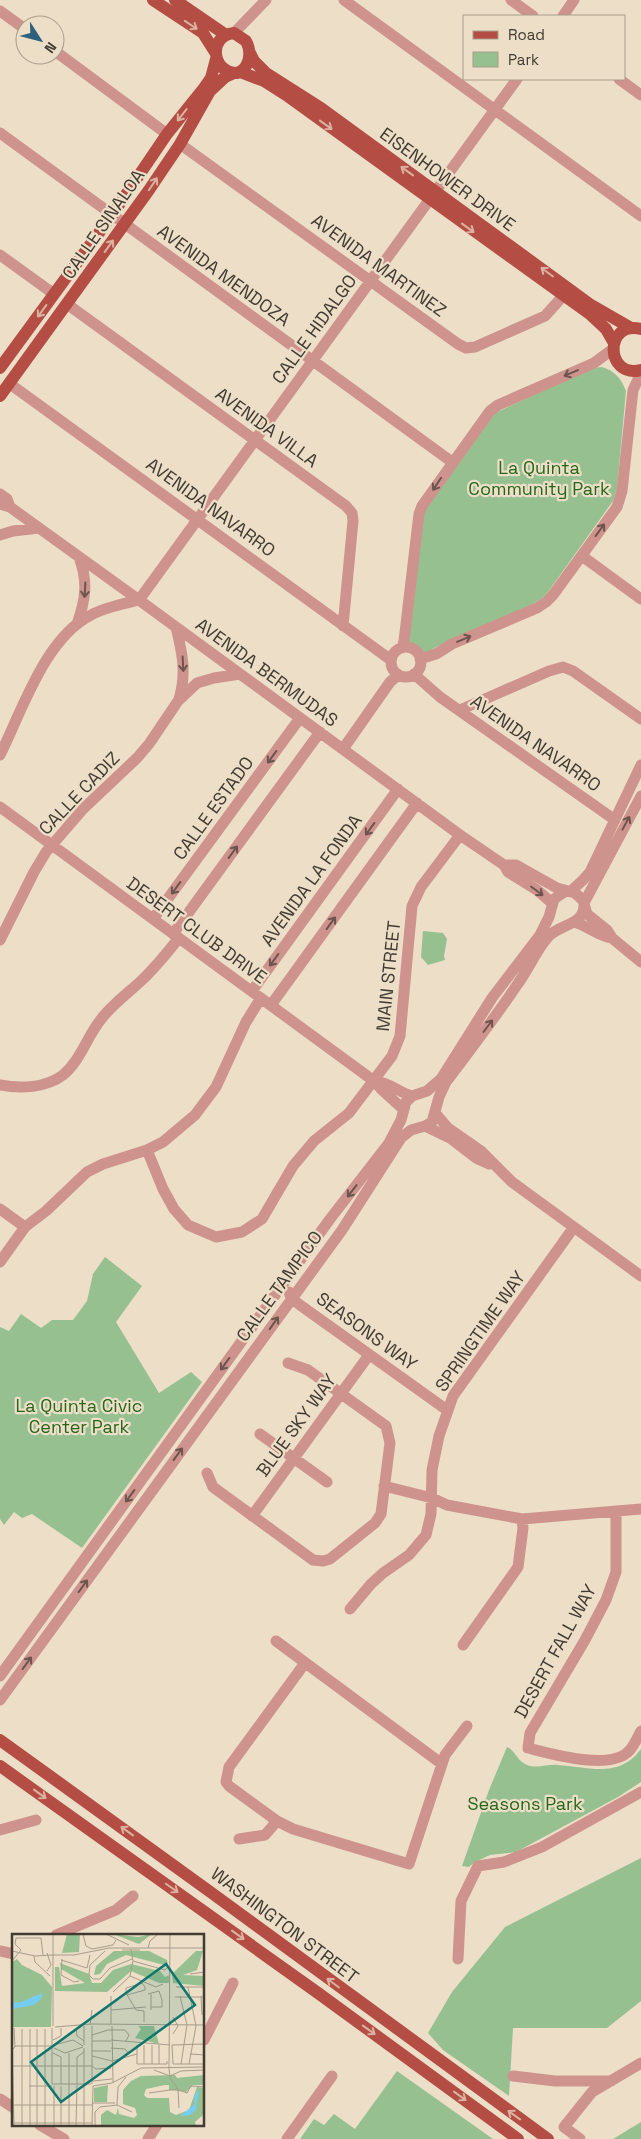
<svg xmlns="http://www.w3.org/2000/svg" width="641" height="2139" font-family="'Space Grotesk',sans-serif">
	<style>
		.green { fill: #97c091 }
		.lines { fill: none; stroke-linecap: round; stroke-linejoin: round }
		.minor { stroke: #ce938c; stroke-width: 11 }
		.major { stroke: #b44d44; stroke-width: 12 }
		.oneway { stroke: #dbb2a0 }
		.oneway2 { stroke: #6b554d }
		.labels { text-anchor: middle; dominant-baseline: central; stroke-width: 4.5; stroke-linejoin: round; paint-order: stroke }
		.street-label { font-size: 18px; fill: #413b32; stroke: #ecdec7 }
		.park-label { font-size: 18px; fill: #246719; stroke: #ecdec7 }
		.inset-road { fill: none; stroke: #a89d8b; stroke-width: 1 }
		.view { fill: #0f766e; fill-opacity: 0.15; stroke: #0f766e; stroke-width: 2.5 }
		.inset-edge { fill: none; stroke: #413b32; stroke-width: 2.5 }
	</style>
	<rect width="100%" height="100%" fill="#ecdec7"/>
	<path class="green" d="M602,367C615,371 621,378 626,391L617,489L613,501L548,592L541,599L531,605L436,647L426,654L420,648L408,642L424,511L495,413L592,368Z
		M423,931L443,933L447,939L444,956L445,960L428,965L421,957Z
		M105,1257L142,1286L116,1322L159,1393L191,1372L202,1382L82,1548L32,1514L22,1518L14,1512L4,1525L0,1519V1327L9,1331L21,1314L41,1328L52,1320H73L87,1301L93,1274Z
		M507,1747C516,1751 517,1761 527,1765C537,1769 548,1764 558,1765C589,1767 619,1779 641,1749V1782L618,1797L516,1852L490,1855L475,1862L469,1867L462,1866L489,1790Z
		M641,1858V2001L607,2028H513L509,2096L443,2050L428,2033L452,1992L505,1927Z
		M397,2071L493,2139H300L314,2119L324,2125L334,2114L355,2129Z
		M641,2122V2139H613Z"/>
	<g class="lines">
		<path class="minor" d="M344,0L641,216
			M511,0L533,16
			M0,11L25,29
			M563,16L574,0
			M234,33L266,0
			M55,51L167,134
			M619,79L641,95
			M0,133L452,462
			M180,144L458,344L466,348L475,347L545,316L563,296
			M0,255L54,294
			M67,304L346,506L352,513L353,521L343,626
			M10,384L391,660
			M0,494L7,499L10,507
			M0,504L10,507L139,600L460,835L504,865L508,872L537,890L552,903
			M0,535L13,531L39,528
			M582,556L641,599
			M77,624C86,599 88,581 79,557
			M176,627C182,652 187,673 179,699
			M391 662a15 15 0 1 1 30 0a15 15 0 1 1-30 0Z
			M402,648L404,641L419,514L422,506L490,411L498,405L594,363L613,349
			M420,659L436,654L452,644L537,608L546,602L553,595L617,507L622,491L633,390L641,373
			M414,674L440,697L615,820
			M460,710L549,671L563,667L573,671L641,719
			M343,749L390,682L398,675
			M0,755C22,711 45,638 91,615C105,607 123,604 139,600L517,79
			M0,807L374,1081L381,1089L403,1109
			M504,865H516L557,888L575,893L583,900L587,914L607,930L612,938L641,962
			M571,891L583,880L590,872L641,765
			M584,903L641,796
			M153,919L300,718
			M574,922C588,926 598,936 612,938
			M173,934L320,732
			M0,940L34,872L46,852L83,809L137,758L149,744L178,701L197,683L214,678L240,674
			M252,991L398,789
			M271,1005L417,803
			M374,1081C389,1082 398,1092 412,1096
			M0,1085C20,1089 46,1088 63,1075C81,1060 87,1036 102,1018C113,1004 128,993 141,981C155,968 167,953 179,938
			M436,1114L448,1128L481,1151L512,1182L641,1276
			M425,1126L450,1138L476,1158L489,1164
			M147,1150L163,1189L174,1209L188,1225L216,1237L242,1232L262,1219L293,1166L314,1141L349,1113L392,1056L400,1036L412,906L421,887L460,835
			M0,1209L25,1227
			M0,1262L25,1227L46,1211L87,1172L103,1164L147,1150L163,1142L195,1115L216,1087L246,1022L261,998
			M289,1292L291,1298L300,1305L447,1410
			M260,1434L327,1482
			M207,1473L213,1487L313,1560L323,1561L330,1559L375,1523L381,1514L390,1443L386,1426L308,1370L288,1363
			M384,1486L432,1498L447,1505L522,1519L641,1509
			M616,1511V1572L606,1600L585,1640L530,1733L528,1748C552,1754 610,1771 629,1751C634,1746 637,1738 641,1731
			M252,1516L369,1355
			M350,1609L371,1584L383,1573L409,1555L426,1535L431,1514L432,1470L439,1436L453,1396L574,1227
			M276,1641L442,1764
			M463,1645L518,1567L523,1528L522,1519
			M305,1663L229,1767L226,1782L229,1786L277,1821L293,1829L409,1864L445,1755L467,1726
			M0,1676L330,1219L389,1143L401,1120L406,1102L412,1096L427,1091L441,1079L492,998L540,935L549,917L554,899L566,891
			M0,1700L342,1230L401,1138L411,1130L425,1126L432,1122L439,1097L446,1082C470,1050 495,1018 517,985C528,970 536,951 548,937C559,924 583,926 584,906
			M0,1830L36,1820
			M239,1839L265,1835L277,1821
			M56,1935L116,1910L133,1896
			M0,1951L14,1954
			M458,1959L461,1901L478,1866L504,1862L542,1847L641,1792
			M204,2040L233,1983
			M513,2076L555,2081H611
			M0,2099L14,2108
			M40,2125L64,2139
			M148,2139L157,2125
			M287,2139L332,2076
			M580,2139L564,2127L592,2092L641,2063"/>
		<path class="major" d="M153,0L203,33L215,52
			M175,0L226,35
			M234,33L246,41C252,52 250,69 237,73C211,73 208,35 234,33Z
			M250,53L254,61L266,73L321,108L591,305L631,328
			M240,72L264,81L286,95L591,315L606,329L614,343
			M641,329C604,320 605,379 641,370
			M0,368L112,215L167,134L204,88L211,78L216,59
			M0,396L149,190L180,144L210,91L225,77L234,73
			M0,1740L209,1891L548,2139
			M0,1766L318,1993L518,2139"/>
	</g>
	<defs><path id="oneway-shaft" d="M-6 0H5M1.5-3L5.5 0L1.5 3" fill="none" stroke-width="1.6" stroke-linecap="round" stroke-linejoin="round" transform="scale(1.25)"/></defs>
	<g class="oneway">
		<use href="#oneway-shaft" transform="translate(191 25) rotate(34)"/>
		<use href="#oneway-shaft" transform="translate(182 115) rotate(128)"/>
		<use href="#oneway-shaft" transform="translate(326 125) rotate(36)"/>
		<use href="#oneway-shaft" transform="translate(407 171) rotate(-144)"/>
		<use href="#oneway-shaft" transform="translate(153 184) rotate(-56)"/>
		<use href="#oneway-shaft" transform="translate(468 228) rotate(36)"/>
		<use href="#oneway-shaft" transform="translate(109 246) rotate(-54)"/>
		<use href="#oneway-shaft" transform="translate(547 272) rotate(-143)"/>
		<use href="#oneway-shaft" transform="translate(42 311) rotate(126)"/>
		<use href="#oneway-shaft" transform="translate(40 1794) rotate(36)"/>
		<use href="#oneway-shaft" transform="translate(127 1831) rotate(-144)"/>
		<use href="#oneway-shaft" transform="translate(172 1888) rotate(35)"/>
		<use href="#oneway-shaft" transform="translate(238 1935) rotate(36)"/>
		<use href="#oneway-shaft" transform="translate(333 1983) rotate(-143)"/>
		<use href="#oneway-shaft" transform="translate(369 2030) rotate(36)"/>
		<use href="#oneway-shaft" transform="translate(460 2096) rotate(36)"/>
		<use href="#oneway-shaft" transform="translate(514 2115) rotate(-144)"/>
	</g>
	<g class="oneway2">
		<use href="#oneway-shaft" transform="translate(571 373) rotate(157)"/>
		<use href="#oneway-shaft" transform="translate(437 484) rotate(124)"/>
		<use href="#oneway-shaft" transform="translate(600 530) rotate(-54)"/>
		<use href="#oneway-shaft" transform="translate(85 590) rotate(93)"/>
		<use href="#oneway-shaft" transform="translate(464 639) rotate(-23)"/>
		<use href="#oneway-shaft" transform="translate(183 664) rotate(87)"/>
		<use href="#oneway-shaft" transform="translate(272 757) rotate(126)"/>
		<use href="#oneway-shaft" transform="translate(626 823) rotate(-62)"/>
		<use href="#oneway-shaft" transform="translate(370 829) rotate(126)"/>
		<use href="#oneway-shaft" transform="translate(233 852) rotate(-54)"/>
		<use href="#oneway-shaft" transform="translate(176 888) rotate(126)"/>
		<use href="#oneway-shaft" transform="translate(537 891) rotate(37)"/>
		<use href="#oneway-shaft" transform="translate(331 923) rotate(-54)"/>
		<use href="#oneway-shaft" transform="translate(274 960) rotate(126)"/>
		<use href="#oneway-shaft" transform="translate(488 1026) rotate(-53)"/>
		<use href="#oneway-shaft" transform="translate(352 1191) rotate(128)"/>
		<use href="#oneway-shaft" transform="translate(274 1323) rotate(-55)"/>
		<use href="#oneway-shaft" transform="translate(225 1364) rotate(126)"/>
		<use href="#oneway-shaft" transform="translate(178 1454) rotate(-54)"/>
		<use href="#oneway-shaft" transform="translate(130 1496) rotate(126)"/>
		<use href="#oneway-shaft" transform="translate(83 1586) rotate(-54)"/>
		<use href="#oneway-shaft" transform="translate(27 1663) rotate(-54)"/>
	</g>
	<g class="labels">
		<g class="street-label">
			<text transform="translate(448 179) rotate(36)">EISENHOWER DRIVE</text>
			<text transform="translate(103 224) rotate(-55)">CALLE SINALOA</text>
			<text transform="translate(379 265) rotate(36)">AVENIDA MARTINEZ</text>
			<text transform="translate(224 275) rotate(36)">AVENIDA MENDOZA</text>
			<text transform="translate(314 329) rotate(-54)">CALLE HIDALGO</text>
			<text transform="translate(267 427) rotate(36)">AVENIDA VILLA</text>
			<text transform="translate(211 507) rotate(36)">AVENIDA NAVARRO</text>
			<text transform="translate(267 672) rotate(36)">AVENIDA BERMUDAS</text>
			<text transform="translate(536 743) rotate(35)">AVENIDA NAVARRO</text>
			<text transform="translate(79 793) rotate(-46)">CALLE CADIZ</text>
			<text transform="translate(213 808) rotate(-54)">CALLE ESTADO</text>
			<text transform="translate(311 880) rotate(-54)">AVENIDA LA FONDA</text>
			<text transform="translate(197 930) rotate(36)">DESERT CLUB DRIVE</text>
			<text transform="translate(388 976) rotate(-84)">MAIN STREET</text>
			<text transform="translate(279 1286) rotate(-54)">CALLE TAMPICO</text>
			<text transform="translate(367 1331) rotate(36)">SEASONS WAY</text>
			<text transform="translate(480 1331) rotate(-55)">SPRINGTIME WAY</text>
			<text transform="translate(296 1425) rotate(-54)">BLUE SKY WAY</text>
			<text transform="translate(555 1651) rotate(-61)">DESERT FALL WAY</text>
			<text transform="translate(285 1925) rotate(37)">WASHINGTON STREET</text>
		</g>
		<g class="park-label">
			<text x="539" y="467">La Quinta<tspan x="539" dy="21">Community Park</tspan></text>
			<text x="79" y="1405">La Quinta Civic<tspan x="79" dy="21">Center Park</tspan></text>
			<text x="525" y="1803">Seasons Park</text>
		</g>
	</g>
	<g transform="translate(12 1934)">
		<rect width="192" height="192" fill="#ecdec7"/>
		<path d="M55,0H68L67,18L50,19ZM101,0L126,3L140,0L127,10ZM102,17H137L155,26L156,32L114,21L95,30L88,40L82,41L84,32ZM184,17H191L185,36L171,41L192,42V52L161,49L160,40ZM5,25L10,31L30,41L40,53L39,93H0V28ZM48,29L77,40L80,49H89L101,36L119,30L148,37L153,43L157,41V49H147L119,37L95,58L43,57V33H47L50,52L73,49L49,35ZM126,92H142L147,110L123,104L129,95ZM163,141L165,144L192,141V151H181L174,158L157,156V151H153L134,155L132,161L135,164H157L158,178L164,181L177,176L185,153L193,154L192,180L183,188L184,192H89V181L95,176L104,181L106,174L107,180L122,184L125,181L123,174L111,170V156L119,147L129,142ZM96,151L95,168H82V154Z" fill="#97c091"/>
		<path d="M30,59L29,65L22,71L0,75L3,67L7,69ZM187,155L184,176L178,181L168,182L183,170L182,162Z" fill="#75cdf2"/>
		<path class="inset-road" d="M71,0L74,12L80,15L101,11L104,6M94,0L117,11M136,14L138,7L146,0M110,16H128M0,17L23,22L41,21M93,17L78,31L77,41L81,45H88L98,34L120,25M41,21H62L97,14H193M22,22L23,28L38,42M50,25L49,41L62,48L67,47M49,26L75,34L78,21M0,27L9,16L3,10L4,4H29L31,21M121,27L153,36L157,32M35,37L39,31L35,19M178,40L193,38M118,42L121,27L119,15M164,53H193M176,53L184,92L177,130M101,58L118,42L144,53L151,50M136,60L147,57L150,66V73H139M115,61L133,56V53L130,49L114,54V59L124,76M168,62L175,91L169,130M189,62L190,81M163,63H193M99,76L134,73M124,76L132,77V88M139,76V60M161,83L166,92L161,100M79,90L193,91M99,90V62M78,91L80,76M41,92V0M100,92L101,148M43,93L79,90M2,94L3,113M40,94V111M64,94L65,102L72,107M80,101L96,96H113L117,101L114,107M41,106L49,102V94M99,106L158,111M80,107H99M42,111L61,106L71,112M72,111V92M125,111V130H155V127M140,111V130M147,111V130M160,111L161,130H193M160,111L193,110M40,114V150M42,114L53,119L71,113M72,114V150M99,114L113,115L117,120M0,115L2,192M0,116L4,112H40M80,117H99M41,119L49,123V150M178,120L193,121M80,122L100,127L125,120M132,130V111M0,132H80L84,135M157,134L158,144L166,155L167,174M157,134L158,0M84,135L99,134M142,136L158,142M158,142L169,137L193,136M81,147L100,145M40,150H79M65,150V123L72,118M80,150V92M17,152H40M81,152L100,149L129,134L193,133M137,159L165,155L175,159L179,152L193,153M80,169H103M0,171H80M105,171L106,153L114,143M105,171L120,178M0,189H80M10,192V95M18,192V95M25,192V95M33,192V95M42,192V152M49,192V152M57,192V119M64,192L65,151M72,192V151M80,192L81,152M83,192V178L88,173L105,171"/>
		<path class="view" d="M154,30L183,71L49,168L19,128Z"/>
		<rect width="192" height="192" class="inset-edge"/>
	</g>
	<rect x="463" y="15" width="162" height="65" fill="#ecdec7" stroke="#a89d8b"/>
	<rect x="473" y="31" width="25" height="8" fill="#b44d44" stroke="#a89d8b"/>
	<text x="508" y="40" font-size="15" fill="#413b32">Road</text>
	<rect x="473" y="52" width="25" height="15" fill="#97c091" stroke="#a89d8b"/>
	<text x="508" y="65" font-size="15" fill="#413b32">Park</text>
	<g transform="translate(40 40) rotate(126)"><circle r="24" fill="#ecdec7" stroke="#a89d8b"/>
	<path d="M0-4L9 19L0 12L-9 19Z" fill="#2f607e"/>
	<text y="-8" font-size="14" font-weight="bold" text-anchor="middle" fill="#413b32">N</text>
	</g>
</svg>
